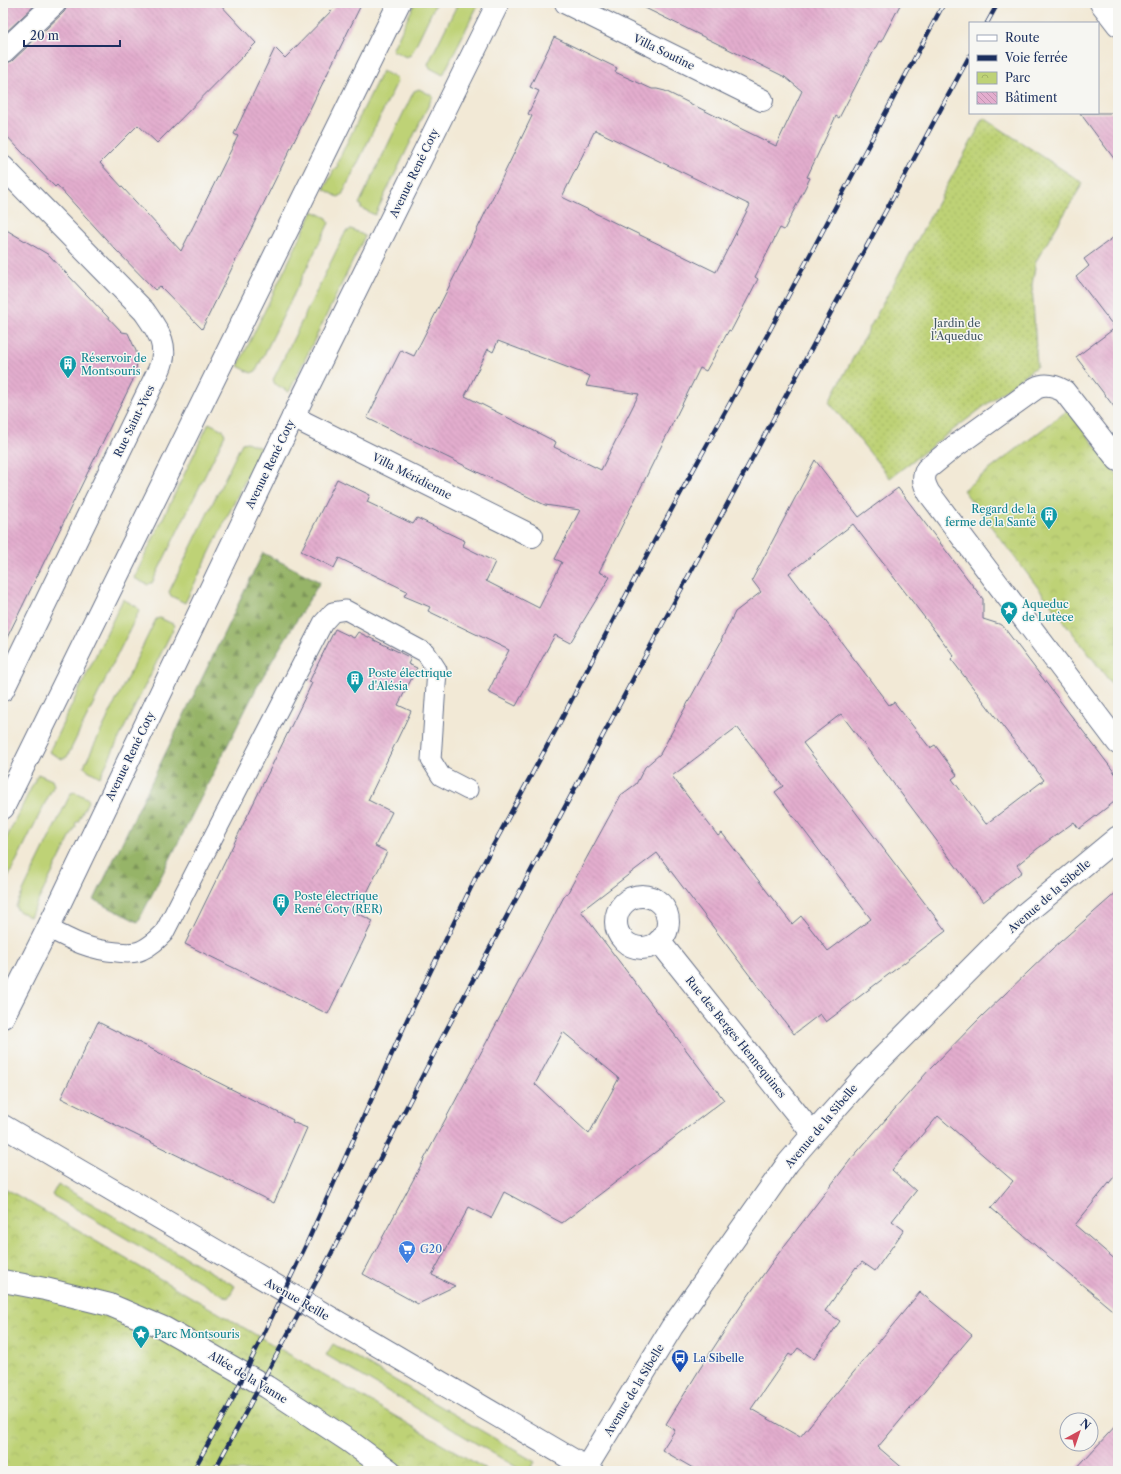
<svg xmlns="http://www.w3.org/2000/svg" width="1121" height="1474" font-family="'Libre Caslon Text',serif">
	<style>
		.grass { fill: #bed276; stroke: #6c806a }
		.forest { fill: url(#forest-firs); stroke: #587262 }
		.park { fill: url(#park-crowns); stroke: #6c806a }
		.garden { fill: url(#garden-dots); stroke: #6c806a }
		.building { fill: url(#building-back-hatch); fill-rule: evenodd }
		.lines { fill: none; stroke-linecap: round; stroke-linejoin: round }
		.service-casing { stroke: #667088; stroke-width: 21 }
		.pedestrian-casing { stroke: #667088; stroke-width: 24 }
		.minor-casing { stroke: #667088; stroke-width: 24 }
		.tertiary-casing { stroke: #667088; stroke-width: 24 }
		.secondary-casing { stroke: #667088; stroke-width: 24 }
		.service { stroke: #fff; stroke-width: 19 }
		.pedestrian { stroke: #fff; stroke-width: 22 }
		.minor { stroke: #fff; stroke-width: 22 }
		.tertiary { stroke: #fff; stroke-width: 22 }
		.secondary { stroke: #fff; stroke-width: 22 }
		.rail-casing { stroke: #1b2f5e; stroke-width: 4.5 }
		.rail { stroke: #f6f6f2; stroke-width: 3; stroke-dasharray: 9; stroke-linecap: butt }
		.labels { text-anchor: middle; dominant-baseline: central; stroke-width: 3; stroke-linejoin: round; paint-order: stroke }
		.street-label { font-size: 11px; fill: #1b2f5e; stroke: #f6f6f2 }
		.park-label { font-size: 11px; fill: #445864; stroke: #f6f6f2 }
		.culture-label { font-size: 11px; fill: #0d838f; stroke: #f6f6f2; text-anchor: start }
		.shop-label { font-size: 11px; fill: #366cbe; stroke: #f6f6f2; text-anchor: start }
		.transit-label { font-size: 11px; fill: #164399; stroke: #f6f6f2; text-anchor: start }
	</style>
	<defs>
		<pattern id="forest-firs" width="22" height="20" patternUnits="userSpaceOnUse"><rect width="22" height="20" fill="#96b467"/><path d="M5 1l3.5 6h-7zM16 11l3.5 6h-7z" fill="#7a9358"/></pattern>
		<pattern id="park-crowns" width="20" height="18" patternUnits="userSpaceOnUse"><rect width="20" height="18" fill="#bed276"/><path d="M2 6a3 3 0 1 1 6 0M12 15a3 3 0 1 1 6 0" fill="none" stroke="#a3b568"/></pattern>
		<pattern id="garden-dots" width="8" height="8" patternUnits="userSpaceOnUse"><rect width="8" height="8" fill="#bed276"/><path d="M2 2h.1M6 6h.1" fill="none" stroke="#a3b568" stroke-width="1.8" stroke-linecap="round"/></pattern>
		<pattern id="building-back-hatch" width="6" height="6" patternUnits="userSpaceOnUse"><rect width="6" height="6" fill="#e3adce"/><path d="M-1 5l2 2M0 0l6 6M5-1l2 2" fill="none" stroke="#c295b3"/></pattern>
	</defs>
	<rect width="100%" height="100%" fill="#f6f6f2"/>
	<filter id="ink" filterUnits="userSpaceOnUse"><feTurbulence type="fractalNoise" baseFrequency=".025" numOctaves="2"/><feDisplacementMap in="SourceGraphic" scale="8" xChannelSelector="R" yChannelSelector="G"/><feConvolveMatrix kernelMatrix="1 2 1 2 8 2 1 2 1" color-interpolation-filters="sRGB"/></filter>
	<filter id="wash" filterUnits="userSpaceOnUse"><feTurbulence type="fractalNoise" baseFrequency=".012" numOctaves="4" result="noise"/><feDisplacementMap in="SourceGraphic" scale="16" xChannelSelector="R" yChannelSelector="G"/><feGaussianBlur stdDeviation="0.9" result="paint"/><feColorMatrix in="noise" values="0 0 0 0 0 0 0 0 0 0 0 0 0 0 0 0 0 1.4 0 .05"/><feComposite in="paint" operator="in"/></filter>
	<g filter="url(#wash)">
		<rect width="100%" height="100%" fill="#f2e9d6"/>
		<path class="grass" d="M415,3H436L411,55L406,57L392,50Z
			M458,3H479L443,75L430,68L428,64Z
			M382,71L396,78L397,82L342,195L338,197L324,189L335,168L338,166L337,163Z
			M419,89L433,96L375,215L361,208V205L359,204L414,91Z
			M313,211L327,218L329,223L256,371L251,373L238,366Z
			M351,229L365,236L289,392L275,384L273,380L346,231H348Z
			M209,423L223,430L225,435L152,583H150L148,585L134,578Z
			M247,442L261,448L185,603L171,596L169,592L242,443Z
			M123,599L137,607L139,611L67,757L62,759L49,752Z
			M160,618L175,625L100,777L86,769L84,766L156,619Z
			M38,774L52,780L54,785L3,888V845Z
			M75,792L89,799L78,822L75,823L76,826L30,917L17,910L16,906L71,793Z
			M58,1184L235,1286L228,1298L52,1195Z
			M333,1344L535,1462L529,1471H523L326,1355Z"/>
		<path class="forest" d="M263,553L320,582L276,654L258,685L138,922L94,900Z"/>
		<path class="park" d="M1068,410L1118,476V692L963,490Z
			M3,1187L489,1471H3Z"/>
		<path class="garden" d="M984,118L1083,183L1036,261L1032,285L1037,366L890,478L829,402Z"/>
		<g id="blocks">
			<path class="building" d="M3,3H37L3,35Z
				M67,3H219L256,43L157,143L138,125L100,163L181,251L238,136L234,134L275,48L285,58L339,3H362L202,329L160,286L155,290L115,249L57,185L55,187L3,132V64L12,61L64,12L67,7Z
				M635,3H901L881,42L879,41L839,118L836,116L807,177L810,178L784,230L780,228L755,277L758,279L731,331L729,330L706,371L700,368L599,572L610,577L570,643L555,635L516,706L488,692L509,650L428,611L430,607L404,596L407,591L339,558L334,568L301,551L337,479L370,495L367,502L413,524L417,518L465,541L463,546L495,562L486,581L539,608L562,562L555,559L580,510L545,505L367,418L401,350L414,356L460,265L532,116L528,114L539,91L530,87L554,37L617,68L615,72L652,89H657L665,91L776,146L802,91L785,77ZM595,130L750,205L716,272L562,197ZM498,341L590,376L586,386L639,394L601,470L554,447L556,442L465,396L488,349L493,352Z
				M1080,113H1118V164Z
				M3,228L49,255L122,332L128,333L136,351L137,361L136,372L132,382L3,646Z
				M1118,234V412L1076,357L1115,328L1076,277L1089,266L1084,259Z
				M815,460L859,517L898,488L983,599V619L1002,625L1118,777V799L1079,829L1074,822L1037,849L1017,865L1022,872L983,902L841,714L803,743L946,931L826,1022L820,1014L794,1034L657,853L581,911L724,1100L562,1223L504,1192L491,1218L469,1207L432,1275L455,1286L418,1304L363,1274L566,893L567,894L621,795L636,784L645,767L660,754L722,640H721L735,612L761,592L752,580ZM853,524L954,656L951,659L1044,780L986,824L952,779L957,775L935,745L930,748L894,702L889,705L789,573ZM737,727L783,786L775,792L871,919L828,951L801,916L792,924L722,833L718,836L672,776ZM563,1032L619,1078L589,1134L535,1084Z
				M335,629L354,638L358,632L411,658L408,664L417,668L398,705L411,711L368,800L392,812L375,846L387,852L357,913L373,921L328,1014L185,944L312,683L309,682Z
				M1118,891V1172L1075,1225L1118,1262V1315L991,1208L1013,1181L938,1116L892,1170L916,1191L892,1221L904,1230L875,1271L862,1262L857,1268L856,1267L825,1311L840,1321L814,1359L798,1348L792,1356L789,1354L751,1409L800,1437L920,1292L972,1335L878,1447L906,1471H698L662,1450L675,1430L666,1424L701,1367L741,1306L775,1258L851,1159L929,1070L981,1017L1052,949Z
				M98,1022L293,1120L292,1122L307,1128L274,1203L61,1098Z
				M1118,1423V1471H1074Z"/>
		</g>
	</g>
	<g filter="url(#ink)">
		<use href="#blocks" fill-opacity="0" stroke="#667088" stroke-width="1"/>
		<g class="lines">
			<defs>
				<path id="service" d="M48,928C72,941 90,950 117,952C125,953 134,954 142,950C151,946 157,940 164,933L323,623L333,612L346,610L426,653L437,670L431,760L441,776L468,790"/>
				<path id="pedestrian" d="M3,1281L45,1289L110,1305L164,1328L267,1387L349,1441L390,1471"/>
				<path id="minor" d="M566,3L762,100
					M3,52L55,3
					M3,167L144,311C158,331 170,346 159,370L3,690
					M293,417L532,536
					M1118,460L1064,391C1055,386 1046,383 1036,388L954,447L927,469C922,478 924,484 929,493L1118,743
					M616 922a26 26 0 1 1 52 0a26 26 0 1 1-52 0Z
					M659,941L813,1134
					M586,1468L672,1327L788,1163L813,1134L869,1071L1026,913L1118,837"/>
				<path id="tertiary" d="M3,808L399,3
					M3,1017L48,928L293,417L498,3
					M3,1126L592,1471"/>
				<path id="secondary" d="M1101,3L1118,25"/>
			</defs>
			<use href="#service" class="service-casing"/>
			<use href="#pedestrian" class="pedestrian-casing"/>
			<use href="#minor" class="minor-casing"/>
			<use href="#tertiary" class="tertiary-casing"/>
			<use href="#secondary" class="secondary-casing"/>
			<use href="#service" class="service"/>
			<use href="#pedestrian" class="pedestrian"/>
			<use href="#minor" class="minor"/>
			<use href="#tertiary" class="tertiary"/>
			<use href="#secondary" class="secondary"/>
			<defs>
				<path id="rail" d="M987,23L998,3
					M193,1471L232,1400L307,1243L407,1020L475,879L559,724L656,538L770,330L944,3
					M214,1471L330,1256L441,1040L649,649L970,55"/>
			</defs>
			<use href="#rail" class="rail-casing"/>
			<use href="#rail" class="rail"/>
		</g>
	</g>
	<defs>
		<symbol id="building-pin" viewBox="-11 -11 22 30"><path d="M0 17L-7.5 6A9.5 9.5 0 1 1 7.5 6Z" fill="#0f9aa8" stroke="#f6f6f2"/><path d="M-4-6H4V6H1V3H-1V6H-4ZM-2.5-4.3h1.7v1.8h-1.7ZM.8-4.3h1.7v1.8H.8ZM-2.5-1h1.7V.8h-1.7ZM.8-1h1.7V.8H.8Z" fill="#fff"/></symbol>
		<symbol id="sight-pin" viewBox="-11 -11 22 30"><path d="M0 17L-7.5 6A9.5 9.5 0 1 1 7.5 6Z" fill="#0f9aa8" stroke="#f6f6f2"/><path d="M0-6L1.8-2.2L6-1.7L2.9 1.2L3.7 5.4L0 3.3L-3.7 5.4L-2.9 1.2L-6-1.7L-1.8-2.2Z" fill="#fff"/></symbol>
		<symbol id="supermarket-pin" viewBox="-11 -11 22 30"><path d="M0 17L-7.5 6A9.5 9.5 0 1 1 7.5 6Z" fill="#3f7fe0" stroke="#f6f6f2"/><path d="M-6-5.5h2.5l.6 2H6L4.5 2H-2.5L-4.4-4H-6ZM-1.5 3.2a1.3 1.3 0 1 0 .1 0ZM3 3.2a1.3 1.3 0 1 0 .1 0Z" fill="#fff"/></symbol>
		<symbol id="bus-pin" viewBox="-11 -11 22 30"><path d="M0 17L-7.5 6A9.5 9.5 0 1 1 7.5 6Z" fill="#1a4fb4" stroke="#f6f6f2"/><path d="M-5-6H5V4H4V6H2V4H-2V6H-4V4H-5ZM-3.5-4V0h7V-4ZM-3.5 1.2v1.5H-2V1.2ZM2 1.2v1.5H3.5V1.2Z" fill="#fff"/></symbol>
	</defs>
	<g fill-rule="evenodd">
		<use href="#building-pin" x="58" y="354" width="20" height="27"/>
		<use href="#building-pin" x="1039" y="505" width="20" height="27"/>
		<use href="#sight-pin" x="999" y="600" width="20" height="27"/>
		<use href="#building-pin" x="345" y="669" width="20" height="27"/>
		<use href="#building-pin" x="271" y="892" width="20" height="27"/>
		<use href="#supermarket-pin" x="397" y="1239" width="20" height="27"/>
		<use href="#sight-pin" x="131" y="1324" width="20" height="27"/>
		<use href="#bus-pin" x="670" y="1348" width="20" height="27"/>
	</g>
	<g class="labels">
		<g class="street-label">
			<text transform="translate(664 52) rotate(26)">Villa Soutine</text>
			<text transform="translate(414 173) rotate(-64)">Avenue René Coty</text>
			<text transform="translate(134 421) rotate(-64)">Rue Saint-Yves</text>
			<text transform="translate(270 464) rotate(-64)">Avenue René Coty</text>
			<text transform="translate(412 476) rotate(27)">Villa Méridienne</text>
			<text transform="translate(130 756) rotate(-64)">Avenue René Coty</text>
			<text transform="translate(1049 896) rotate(-41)">Avenue de la Sibelle</text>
			<text transform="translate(736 1037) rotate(51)">Rue des Berges Hennequines</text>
			<text transform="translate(821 1126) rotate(-50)">Avenue de la Sibelle</text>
			<text transform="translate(297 1299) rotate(30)">Avenue Reille</text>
			<text transform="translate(248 1377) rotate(31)">Allée de la Vanne</text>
			<text transform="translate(634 1390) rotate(-59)">Avenue de la Sibelle</text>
		</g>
		<g class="park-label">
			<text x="957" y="323">Jardin de<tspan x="957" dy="13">l’Aqueduc</tspan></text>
		</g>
		<g class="culture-label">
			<text x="81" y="358">Réservoir de<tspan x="81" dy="13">Montsouris</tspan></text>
			<text x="1036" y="509" text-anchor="end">Regard de la<tspan x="1036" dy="13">ferme de la Santé</tspan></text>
			<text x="1022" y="604">Aqueduc<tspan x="1022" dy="13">de Lutèce</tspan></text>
			<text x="368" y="673">Poste électrique<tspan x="368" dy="13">d'Alésia</tspan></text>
			<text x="294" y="896">Poste électrique<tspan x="294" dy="13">René Coty (RER)</tspan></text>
			<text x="154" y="1334">Parc Montsouris</text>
		</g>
		<g class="shop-label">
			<text x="420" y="1249">G20</text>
		</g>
		<g class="transit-label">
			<text x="693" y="1358">La Sibelle</text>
		</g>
	</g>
	<rect width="1121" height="1474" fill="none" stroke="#f6f6f2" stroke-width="16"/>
	<rect x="969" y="22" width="130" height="92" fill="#f6f6f2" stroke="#9ea6b7"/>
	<rect x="977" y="35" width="20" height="6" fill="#ffffff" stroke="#9ea6b7"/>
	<text x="1005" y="42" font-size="12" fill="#1b2f5e">Route</text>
	<rect x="977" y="55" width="20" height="6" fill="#1b2f5e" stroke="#9ea6b7"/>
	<text x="1005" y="62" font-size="12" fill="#1b2f5e">Voie ferrée</text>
	<rect x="977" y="72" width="20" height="12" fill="url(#park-crowns)" stroke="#9ea6b7"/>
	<text x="1005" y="82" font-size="12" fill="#1b2f5e">Parc</text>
	<rect x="977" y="92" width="20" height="12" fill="url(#building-back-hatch)" stroke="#9ea6b7"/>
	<text x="1005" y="102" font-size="12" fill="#1b2f5e">Bâtiment</text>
	<g transform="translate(1079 1432) rotate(40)"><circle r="19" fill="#f6f6f2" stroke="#9ea6b7"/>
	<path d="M0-3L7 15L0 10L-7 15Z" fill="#d1495b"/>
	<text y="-6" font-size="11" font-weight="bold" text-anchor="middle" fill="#1b2f5e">N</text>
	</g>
	<path d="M24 40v6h96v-6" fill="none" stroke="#1b2f5e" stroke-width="2"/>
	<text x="30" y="40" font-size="12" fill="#1b2f5e" stroke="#f6f6f2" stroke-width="3" paint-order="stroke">20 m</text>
</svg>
